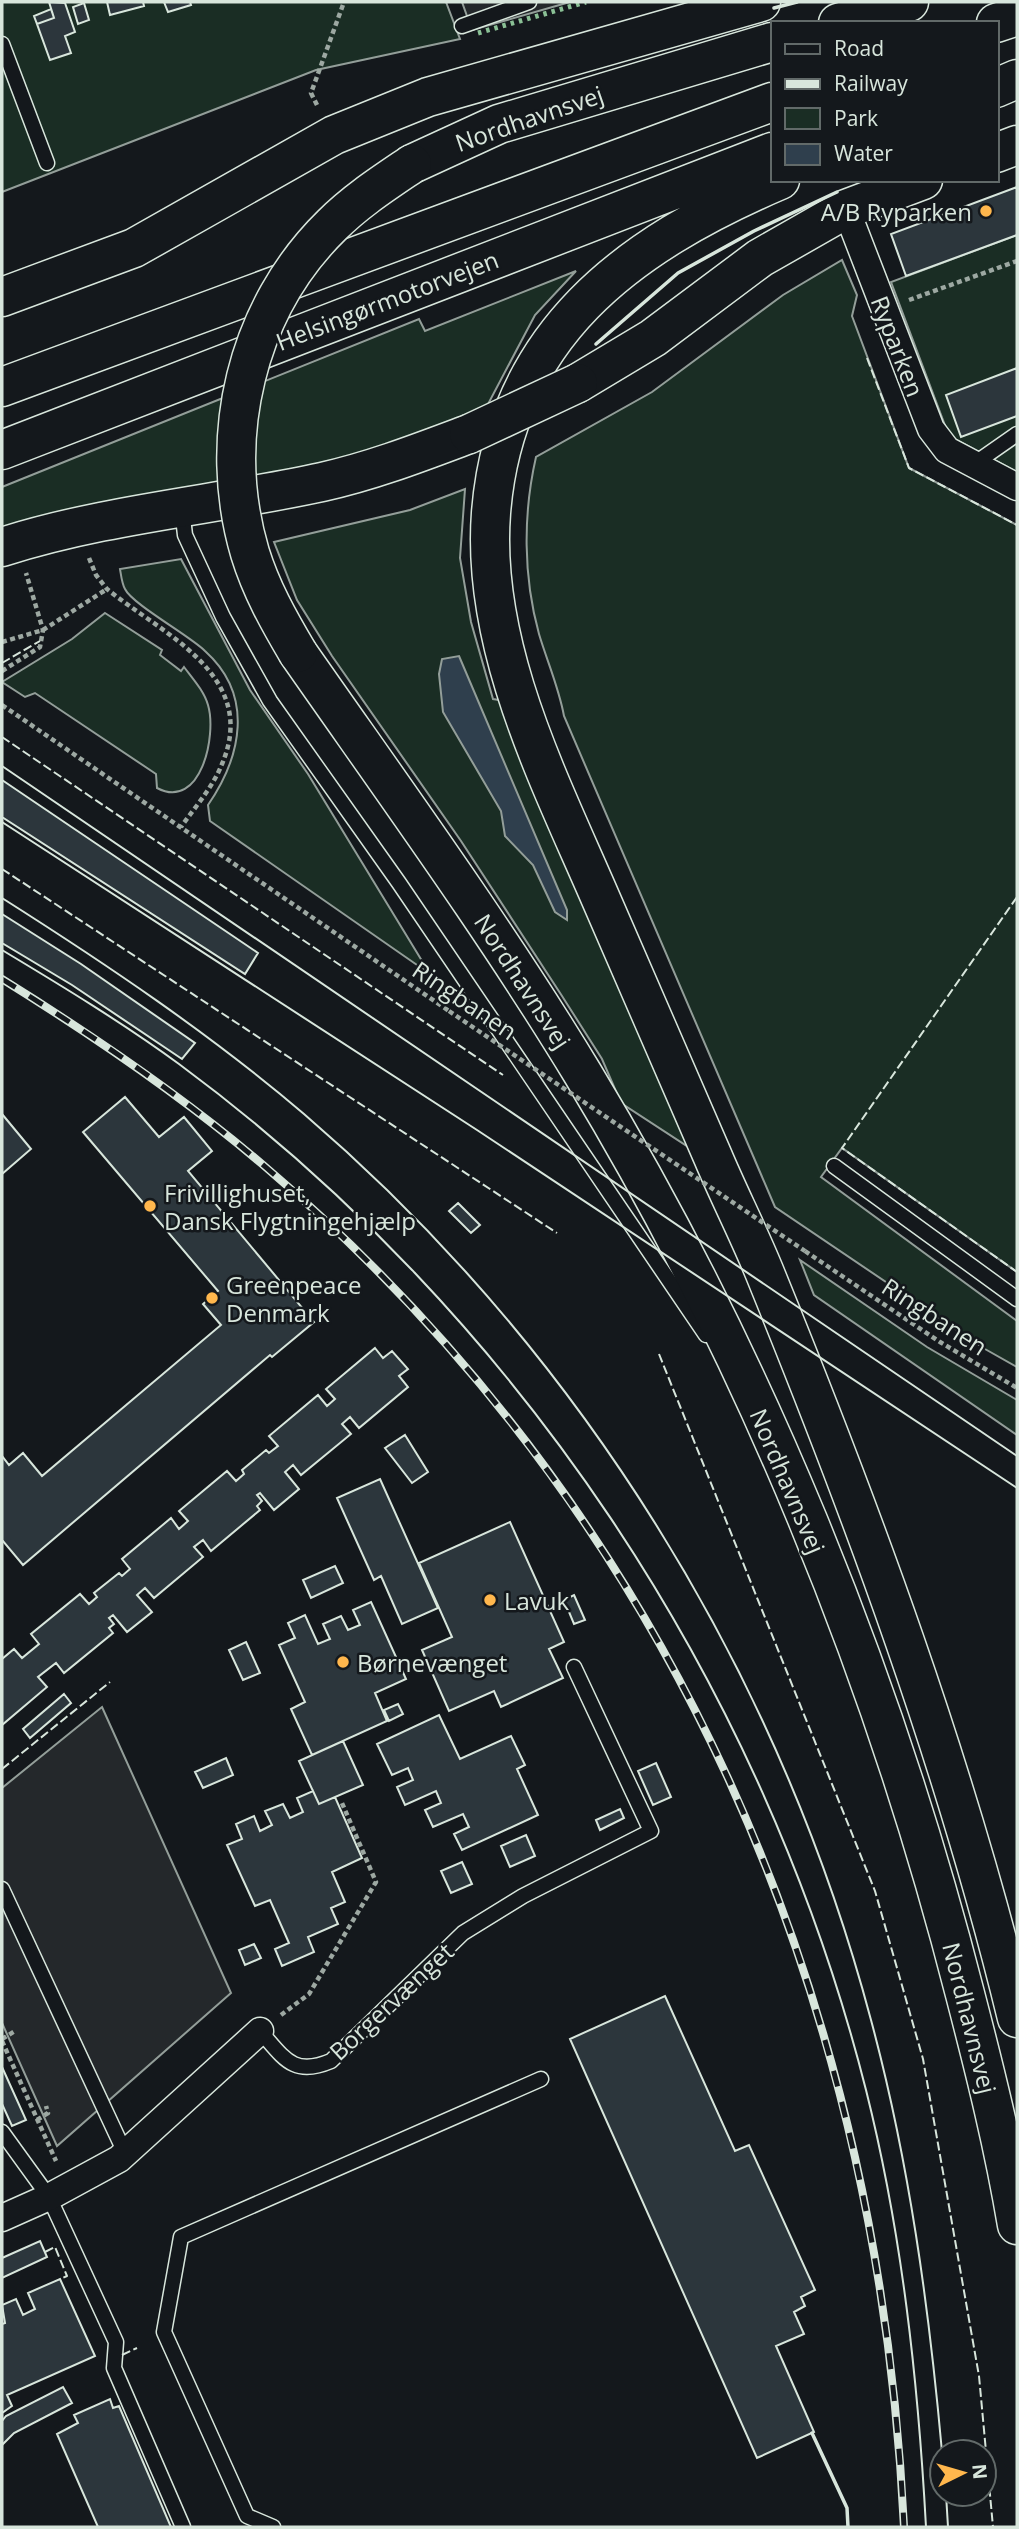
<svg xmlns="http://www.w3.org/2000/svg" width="1019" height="2529" font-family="'Open Sans',sans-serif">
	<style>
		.green { fill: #1a2d24; stroke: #939e99; stroke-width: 2 }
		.parking { fill: #24282b; stroke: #939e99; stroke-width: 2 }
		.water { fill: #2f3f4d; stroke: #939e99; stroke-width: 2 }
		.building { fill: #2c363c; stroke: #d8e6dc; stroke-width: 2 }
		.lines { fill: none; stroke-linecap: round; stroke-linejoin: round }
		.lane-casing { stroke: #d8e6dc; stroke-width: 17 }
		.street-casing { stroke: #d8e6dc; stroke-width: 29 }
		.secondary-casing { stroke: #d8e6dc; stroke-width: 41 }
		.highway-casing { stroke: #d8e6dc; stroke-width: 41 }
		.path { stroke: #9da8a2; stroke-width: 4.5; stroke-dasharray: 5 3.5; stroke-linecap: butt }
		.lane { stroke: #14181c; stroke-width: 14 }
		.street { stroke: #14181c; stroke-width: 26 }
		.secondary { stroke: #14181c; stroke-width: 38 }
		.highway { stroke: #14181c; stroke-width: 38 }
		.tram { stroke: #d8e6dc; stroke-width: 2 }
		.rail-casing { stroke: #d8e6dc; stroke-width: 8 }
		.rail { stroke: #14181c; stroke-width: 5; stroke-dasharray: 16; stroke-linecap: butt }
		.secondary-bridge-casing { stroke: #d8e6dc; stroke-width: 41; stroke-linecap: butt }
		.highway-bridge-casing { stroke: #d8e6dc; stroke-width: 41; stroke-linecap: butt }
		.path-bridge { stroke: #9da8a2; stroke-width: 4.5; stroke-dasharray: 5 3.5; stroke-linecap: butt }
		.secondary-bridge { stroke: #14181c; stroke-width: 38 }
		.highway-bridge { stroke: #14181c; stroke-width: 38 }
		.hedge { stroke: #8ac095; stroke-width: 5; stroke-dasharray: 3.5 5; stroke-linecap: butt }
		.fence { stroke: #d8e6dc; stroke-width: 2; stroke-dasharray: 9 3.5; stroke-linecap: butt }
		.wall { stroke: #d8e6dc; stroke-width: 3.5 }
		.poi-dot { fill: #ffb74d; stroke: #14181c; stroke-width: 2.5 }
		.labels { text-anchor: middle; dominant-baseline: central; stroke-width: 5; stroke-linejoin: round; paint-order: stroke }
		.street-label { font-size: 24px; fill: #d8e6dc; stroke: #14181c }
		.poi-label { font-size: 24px; fill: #d8e6dc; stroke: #14181c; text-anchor: start }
	</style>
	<rect width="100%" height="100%" fill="#14181c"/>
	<path class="green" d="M2,2H446L460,39L316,70L2,192Z
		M1017,235V472L949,436L891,282Z
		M842,260L857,295L852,316L909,468L1017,525V1272L842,1148L821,1177L1017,1321V1367L985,1349L775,1207L564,716C559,688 547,661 539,634C523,576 523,514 536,457L652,392L783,295Z
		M576,271L535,315L486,408L386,449L2,531V487L419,319L425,331Z
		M465,489L460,558L471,622L493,699L499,700L690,1148L621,1103L602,1059L562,996L461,841L332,656L297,600L274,542L410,510Z
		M181,559L250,690L308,774L430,974L210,821L208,805C241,757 255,696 205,651C190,636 132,604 125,589C122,584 121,575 120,569Z
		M105,613L162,650L160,655L181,671L184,667C193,679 204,691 208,705C217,735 201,811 157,788L156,774L35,693L25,697L2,682L72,639Z
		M800,1260L927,1347L1017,1400V1435L814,1295Z"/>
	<path class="parking" d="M462,2H570L472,30Z
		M102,1707L231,1993L57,2146L2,2023V1788Z"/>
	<path class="water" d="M459,656L567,910V920L555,912L533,865L505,836L501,811L443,712L439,674L442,659Z"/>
	<path class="building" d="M49,2L65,3L75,32L65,36L71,53L50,60L37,24L54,18Z
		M107,2H143L144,6L110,15Z
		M164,2H190L191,5L168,12Z
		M84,3L89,20L78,24L73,7Z
		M51,9L54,18L37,24L34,16Z
		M1017,187V235L906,276L891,234Z
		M1017,368V416L961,437L946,395Z
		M2,780L258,953L245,974L2,817Z
		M2,914L81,964L195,1043L182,1059L72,985L2,943Z
		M125,1097L159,1137L184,1117L212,1151L188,1171L314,1322L272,1357L270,1355L23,1565L2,1540V1456L9,1465L23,1453L42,1476L221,1325L203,1304L218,1291L83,1132Z
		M2,1114L31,1149L2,1174Z
		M458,1203L480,1225L471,1233L449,1211Z
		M375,1348L383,1358L392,1351L408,1369L399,1376L408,1387L359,1428L350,1417L342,1424L351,1434L301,1475L293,1465L285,1472L299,1489L274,1510L260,1493L257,1495L262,1501L257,1506L260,1510L211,1551L203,1540L194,1547L203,1557L154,1598L145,1588L137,1595L152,1612L127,1632L113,1615L109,1618L114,1624L109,1628L113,1633L64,1673L56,1663L38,1677L47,1687L2,1725V1659L14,1649L22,1658L39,1644L31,1634L80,1594L89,1604L97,1597L94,1593L119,1573L122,1576L130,1569L122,1559L171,1518L179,1529L188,1521L179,1511L227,1471L236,1481L244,1474L242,1470L266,1450L269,1453L278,1446L269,1436L318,1395L327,1406L335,1399L326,1389Z
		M405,1435L428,1472L412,1483L385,1448Z
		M380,1479L438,1608L402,1624L381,1576L374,1580L337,1498Z
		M510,1522L564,1642L549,1649L563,1678L501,1707L494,1691L449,1711L422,1650L452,1637L419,1563Z
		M335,1566L343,1583L311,1598L303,1580Z
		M574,1595L585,1620L574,1624L564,1600Z
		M371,1602L406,1679L375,1693L387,1721L312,1755L291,1709L305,1702L279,1645L295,1638L288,1623L305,1615L318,1644L330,1639L323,1624L341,1616L348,1630L360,1625L353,1610Z
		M246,1642L260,1673L243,1680L229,1650Z
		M64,1694L71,1703L30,1738L23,1729Z
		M398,1704L403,1714L389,1721L384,1710Z
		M439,1715L460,1759L511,1736L525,1765L517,1769L538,1815L462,1850L454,1834L469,1827L463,1814L433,1827L425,1810L441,1803L436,1791L405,1805L397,1787L413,1780L408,1768L392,1775L377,1744Z
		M343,1741L363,1785L319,1804L299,1761Z
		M226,1758L233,1775L203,1788L195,1772Z
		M656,1763L671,1797L653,1805L638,1771Z
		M313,1791L319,1804L335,1797L362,1858L332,1872L345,1902L331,1908L338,1924L308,1937L314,1952L282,1966L275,1949L289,1943L270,1900L255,1906L227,1845L242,1839L236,1824L254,1816L260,1831L272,1825L265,1811L283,1804L290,1818L303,1812L297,1798Z
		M620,1809L624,1818L600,1830L596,1820Z
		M526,1835L535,1856L510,1867L501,1846Z
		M462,1862L472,1884L451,1893L441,1871Z
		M254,1944L261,1958L245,1965L239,1950Z
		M665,1996L735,2151L749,2145L815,2290L801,2297L805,2306L794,2312L804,2334L776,2346L814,2432L757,2458L570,2039Z
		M2,2067L26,2120L12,2126L2,2104Z
		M40,2241L47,2257L2,2278V2258Z
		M60,2279L95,2356L7,2395L12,2406L2,2413V2324L5,2323L2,2305L16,2299L23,2315L35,2309L28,2293Z
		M63,2387L72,2403L14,2433L2,2445V2421L6,2416Z
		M110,2399L113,2408L119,2406L171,2527H98L57,2434L78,2423L74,2415Z"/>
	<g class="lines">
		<defs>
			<path id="lane" d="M462,26L529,2
				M2,44L47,163
				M974,464L1017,434
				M182,509L185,535L223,617L270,701L399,883L706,1335
				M834,1166L1017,1299
				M2,1889L125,2153
				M260,2031C284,2058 293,2077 331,2061L463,1933L523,1896L651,1831L574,1667
				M2,2132L49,2197L116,2342L114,2368L183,2527
				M273,2527L247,2516L164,2332L181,2237L541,2079"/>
			<path id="street" d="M846,209L931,429L947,450L1017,487
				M2,2218L49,2197L119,2159L260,2031"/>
			<path id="secondary" d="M996,153L1017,145
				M2,297L134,248L334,135L428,97L761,2
				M578,383L653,338L760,258L846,209L923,180
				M2,547C105,514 216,505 322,482C372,471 421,452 469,434"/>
			<path id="highway" d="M838,23L909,2
				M996,23L1017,16
				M996,88L1017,79
				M412,164L499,124L772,42
				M780,180C628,245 505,334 491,513C481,644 546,773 597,890C635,979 674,1068 713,1157C729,1195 748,1232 764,1271C863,1514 955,1763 1017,2018
				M2,387L772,102
				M2,450L772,152
				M298,653C395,792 495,929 583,1074C755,1358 883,1673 965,1994C985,2071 1004,2147 1017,2225"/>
		</defs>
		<use href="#lane" class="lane-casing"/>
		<use href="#street" class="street-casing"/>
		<use href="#secondary" class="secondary-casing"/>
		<use href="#highway" class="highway-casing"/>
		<path class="path" d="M317,105L311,93L344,2
			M909,300L1017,261
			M89,558L96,575L107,589C162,634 260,675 222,764C213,787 195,807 181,827
			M2,642L43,630L107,589
			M2,671L40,647L43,630L26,573
			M2,705L449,1011
			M805,1251L940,1342L1017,1388
			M281,2015L309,1994L376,1882L342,1803
			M2,2039L15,2031
			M2,2041L56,2161
			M37,2120L48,2113L46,2106"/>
		<use href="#lane" class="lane"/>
		<use href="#street" class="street"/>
		<use href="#secondary" class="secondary"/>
		<use href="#highway" class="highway"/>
		<path class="tram" d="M2,766L1017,1456
			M2,822L477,1130L1017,1488
			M2,898C106,964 209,1033 304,1114C579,1350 778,1670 871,2020C909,2161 929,2307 942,2452
			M2,950C62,986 123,1023 179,1064C517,1314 763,1683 866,2090C902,2233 918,2380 926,2527
			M946,2494L948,2527"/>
		<defs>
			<path id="rail" d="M2,979C92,1035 181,1095 262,1164C673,1514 878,1994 904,2527"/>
		</defs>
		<use href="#rail" class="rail-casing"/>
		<use href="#rail" class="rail"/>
		<defs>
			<path id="secondary-bridge" d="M469,434L578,383"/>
			<path id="highway-bridge" d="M298,653C279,621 261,589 250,553C216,438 246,309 332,225C356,201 384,183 412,164"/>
		</defs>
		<use href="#secondary-bridge" class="secondary-bridge-casing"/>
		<use href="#highway-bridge" class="highway-bridge-casing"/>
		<path class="path-bridge" d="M449,1011L805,1251"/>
		<use href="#secondary-bridge" class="secondary-bridge"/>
		<use href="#highway-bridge" class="highway-bridge"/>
		<path class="hedge" d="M478,33L586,2"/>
		<path class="fence" d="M867,358L909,468L1017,525
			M2,663L40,641
			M2,737L503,1075
			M2,869L557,1233
			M1017,897L842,1148L1017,1272
			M659,1354L875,1891L923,2059L979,2376L993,2527
			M2,1769L110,1682
			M45,2252L55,2247L67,2276L60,2279
			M122,2355L137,2348"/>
		<path class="wall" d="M774,8L797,2
			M596,344L678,273L754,231L837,192
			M812,2433L847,2508L848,2527"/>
	</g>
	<g class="poi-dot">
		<circle cx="986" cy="211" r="7"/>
		<circle cx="150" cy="1206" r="7"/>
		<circle cx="212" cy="1298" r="7"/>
		<circle cx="490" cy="1600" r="7"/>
		<circle cx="343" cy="1662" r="7"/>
	</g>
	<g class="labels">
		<g class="street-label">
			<text transform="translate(529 118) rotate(-19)">Nordhavnsvej</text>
			<text transform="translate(387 300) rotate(-21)">Helsingørmotorvejen</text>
			<text transform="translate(898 346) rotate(69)">Ryparken</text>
			<text transform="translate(523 981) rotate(57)">Nordhavnsvej</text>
			<text transform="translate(465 1000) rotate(34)">Ringbanen</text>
			<text transform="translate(935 1316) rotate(33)">Ringbanen</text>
			<text transform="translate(788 1481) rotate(67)">Nordhavnsvej</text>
			<text transform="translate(391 2001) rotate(-43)">Borgervænget</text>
			<text transform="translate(970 2018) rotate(76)">Nordhavnsvej</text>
		</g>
		<g class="poi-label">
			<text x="972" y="211" text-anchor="end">A/B Ryparken</text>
			<text x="164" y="1192">Frivillighuset,<tspan x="164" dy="28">Dansk Flygtningehjælp</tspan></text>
			<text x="226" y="1284">Greenpeace<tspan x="226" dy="28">Denmark</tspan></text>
			<text x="504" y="1600">Lavuk</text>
			<text x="357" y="1662">Børnevænget</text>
		</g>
	</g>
	<rect width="1019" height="2529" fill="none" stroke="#d8e6dc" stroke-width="7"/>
	<rect x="771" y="21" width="228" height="161" fill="#14181c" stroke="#626a69" stroke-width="2"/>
	<rect x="785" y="44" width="35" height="10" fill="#14181c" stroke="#626a69" stroke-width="2"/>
	<text x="834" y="56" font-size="21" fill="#d8e6dc">Road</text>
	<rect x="785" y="79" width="35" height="10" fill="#d8e6dc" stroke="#626a69" stroke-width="2"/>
	<text x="834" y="91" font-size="21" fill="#d8e6dc">Railway</text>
	<rect x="785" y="108" width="35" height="21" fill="#1a2d24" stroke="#626a69" stroke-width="2"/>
	<text x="834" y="126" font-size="21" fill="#d8e6dc">Park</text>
	<rect x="785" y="144" width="35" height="21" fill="#2f3f4d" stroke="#626a69" stroke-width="2"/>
	<text x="834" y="161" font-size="21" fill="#d8e6dc">Water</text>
	<g transform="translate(963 2473) rotate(85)"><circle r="33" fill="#14181c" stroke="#626a69" stroke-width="2"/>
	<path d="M0-5L12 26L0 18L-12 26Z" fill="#ffb74d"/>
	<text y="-10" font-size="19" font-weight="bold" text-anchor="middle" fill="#d8e6dc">N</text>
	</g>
</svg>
